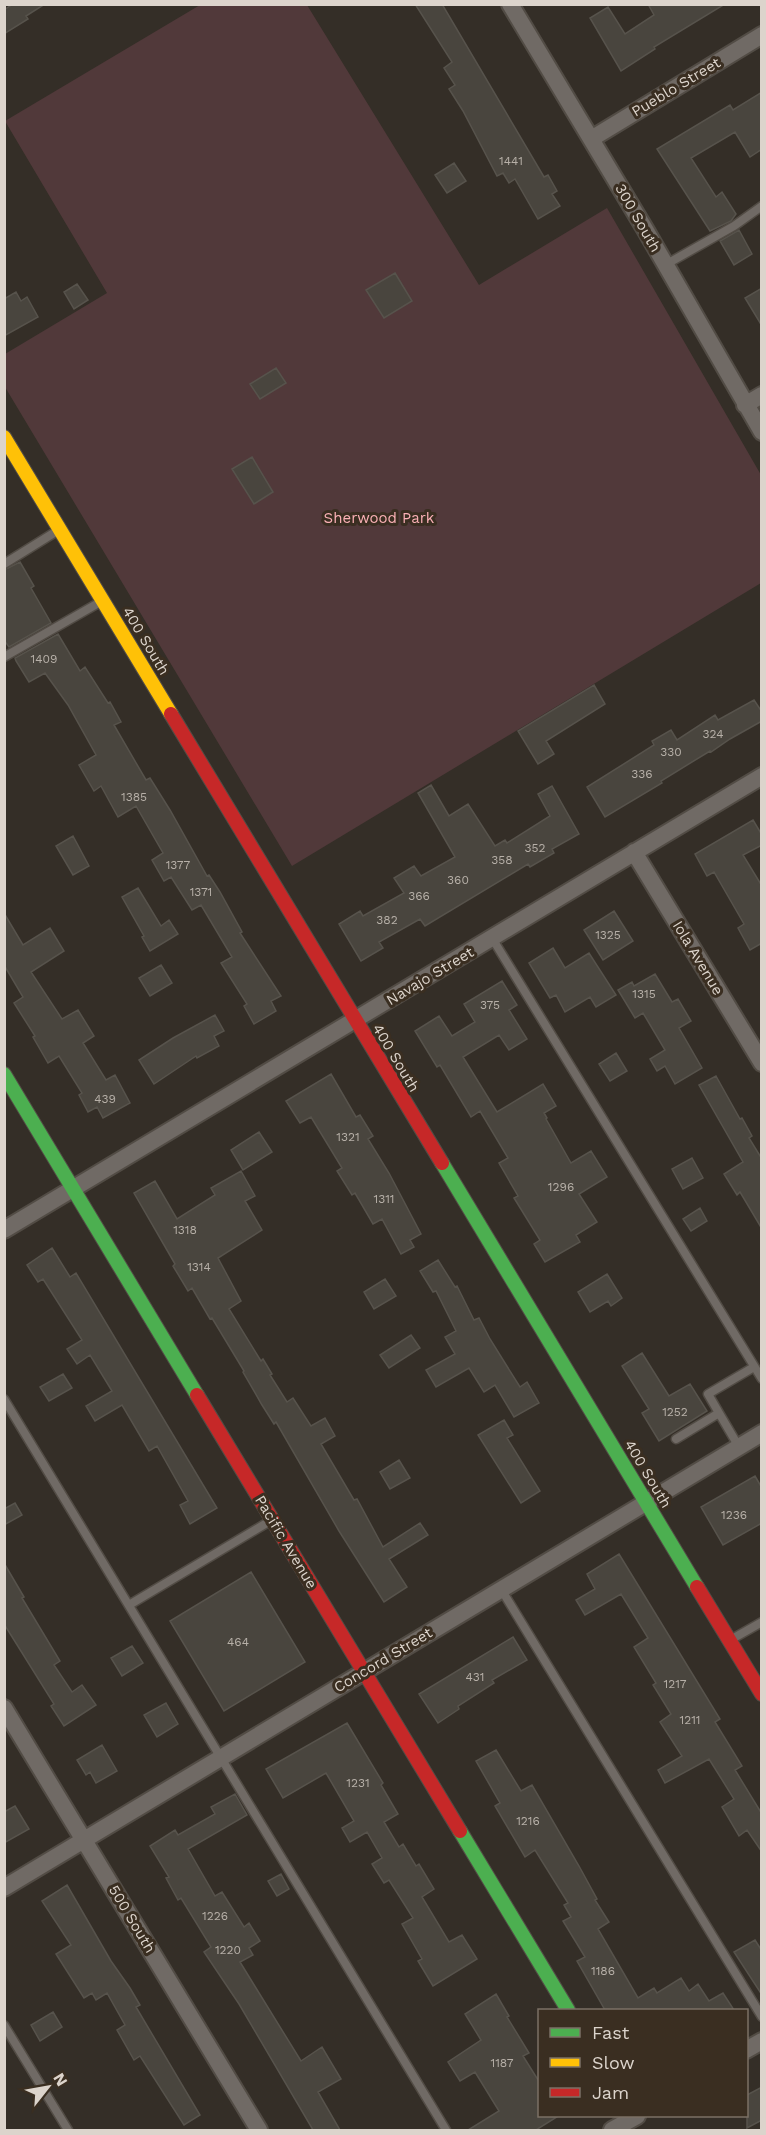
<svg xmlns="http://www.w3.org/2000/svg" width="766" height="2135" font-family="'Work Sans',sans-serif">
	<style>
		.green { fill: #51393a }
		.building { fill: #49453e; stroke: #57534c; stroke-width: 1.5 }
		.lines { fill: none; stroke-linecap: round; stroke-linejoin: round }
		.lane-casing { stroke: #524c45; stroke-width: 11 }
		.street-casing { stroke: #524c45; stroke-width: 20 }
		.fast-casing { stroke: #524c45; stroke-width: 16 }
		.slow-casing { stroke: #524c45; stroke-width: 16 }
		.jam-casing { stroke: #524c45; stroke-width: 16 }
		.lane { stroke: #706a65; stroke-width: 8 }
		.street { stroke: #706a65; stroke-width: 16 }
		.fast { stroke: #4caf50; stroke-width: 14 }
		.slow { stroke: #ffc107; stroke-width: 14 }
		.jam { stroke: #c62828; stroke-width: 14 }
		.labels { text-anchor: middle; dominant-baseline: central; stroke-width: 6; stroke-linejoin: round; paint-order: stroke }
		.number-label { font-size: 12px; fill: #b7b0a8 }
		.street-label { font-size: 15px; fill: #dcd4cc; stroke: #3a2e21 }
		.park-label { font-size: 15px; fill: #fab0b5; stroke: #3a2e21 }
	</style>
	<rect width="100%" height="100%" fill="#342e27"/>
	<path class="green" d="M200,5H307L479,285L607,208L761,475V583L292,866L5,387V354L107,293L5,121Z"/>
	<path class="building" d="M13,4H45L26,16L28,19L4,34V10Z
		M415,4H442L544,177L548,175L557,191L552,194L560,206L538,219L515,179L509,183L503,173L497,176L463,111L449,89L455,85L444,68L452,62Z
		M648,4H725L654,47L655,49L621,71L590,18L608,7L625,34L654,15Z
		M762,92V149L750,157L735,132L691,158L716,197L722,192L736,214L731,221L710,231L657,149L730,105L733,110Z
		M454,163L466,181L447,193L435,175Z
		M739,230L752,254L734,265L720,241Z
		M395,273L412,301L384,318L366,290Z
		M77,284L88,300L74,309L64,292Z
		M762,288V326L745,298Z
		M16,292L21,301L27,297L38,317L4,336V299Z
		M276,368L286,383L260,399L250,384Z
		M252,457L273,492L254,504L232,469Z
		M20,562L34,586L31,588L51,623L9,647L4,640V570Z
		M58,634L80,671L85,667L108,703L110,702L121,722L114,725L146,780L150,778L170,810L207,876L209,875L220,892L242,932L240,933L281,996L271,1001L276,1011L254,1024L244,1006L247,1004L221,963L232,957L201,905L192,910L171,877L164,881L152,860L163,853L136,806L118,817L101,786L94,791L79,765L96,755L68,705L45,673L29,682L16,661L15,658Z
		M594,685L605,704L546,741L554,754L538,764L518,731Z
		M754,700L762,712V721L730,739L711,752L710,751L661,781L662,783L605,817L587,787L654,745L652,741L671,730L677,740L715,715L718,720Z
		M431,785L449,816L468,804L495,846L505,840L507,843L550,816L538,794L552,786L579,834L552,849L554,853L530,867L528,864L425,926L420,919L379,942L383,948L361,961L339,924L360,911L363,916L404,893L394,878L414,866L421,876L455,857L418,793Z
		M753,820L762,835V845L743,855L762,886V943L750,950L738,928L744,924L714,872L707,876L695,854Z
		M73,836L89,866L73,875L56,846Z
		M138,888L161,926L169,920L178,934L150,951L142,937L144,936L122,897Z
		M614,911L633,941L603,960L584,930Z
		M4,913L23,945L50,928L64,951L31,972L62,1019L78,1010L94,1036L83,1043L106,1080L115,1075L130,1103L103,1118L97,1107L88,1112L79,1095L82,1093L59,1056L48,1063L33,1037L35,1036L14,1003L23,997L4,965Z
		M553,948L565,968L589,953L616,995L596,1007L590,997L565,1012L556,995L550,998L529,963Z
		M161,965L172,983L150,996L139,978Z
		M655,974L672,1002L678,999L691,1021L679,1028L702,1068L675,1084L665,1066L657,1071L650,1059L665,1050L643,1013L635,1018L618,990L632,982L634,986Z
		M502,981L517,1005L509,1010L527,1039L509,1050L499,1035L463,1057L497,1112L543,1084L556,1106L544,1113L547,1118L546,1119L571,1163L591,1151L607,1177L579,1194L597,1222L576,1235L580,1242L545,1262L534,1244L540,1240L514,1198L518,1196L499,1163L508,1158L480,1111L471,1117L440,1065L437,1067L415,1031L439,1016L452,1036L475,1022L464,1004Z
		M215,1015L224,1031L214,1036L219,1046L197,1058L196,1056L154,1084L139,1060L173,1038Z
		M616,1053L627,1071L610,1081L599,1064Z
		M331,1074L356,1117L360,1115L373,1136L368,1139L389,1173L421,1234L410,1240L414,1247L401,1254L382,1219L373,1224L355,1193L352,1195L337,1171L342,1168L311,1117L300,1123L286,1101Z
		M716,1076L740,1119L742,1118L752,1136L749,1138L762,1159V1229L740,1192L737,1195L724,1174L743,1162L699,1085Z
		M259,1132L272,1152L243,1170L231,1150Z
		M692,1158L703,1178L683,1189L672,1169Z
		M241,1171L255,1196L245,1201L262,1230L218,1258L241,1301L229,1309L261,1361L263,1359L272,1374L270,1375L287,1402L293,1398L311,1426L325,1418L335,1436L321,1444L354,1500L357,1499L383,1547L420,1523L428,1535L389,1559L407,1587L384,1602L339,1531L276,1422L274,1424L262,1405L243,1372L244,1371L212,1318L210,1319L192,1288L188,1291L173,1266L175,1264L134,1193L155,1181L177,1219L215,1195L211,1188Z
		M700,1208L707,1221L691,1231L683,1219Z
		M52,1248L70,1277L76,1273L217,1508L190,1524L180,1505L188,1501L157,1446L149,1451L122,1405L95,1421L86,1406L112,1391L90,1355L77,1364L67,1349L82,1340L43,1279L38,1282L27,1265Z
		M438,1260L455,1287L457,1286L474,1320L479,1318L490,1339L520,1387L527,1382L539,1403L514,1417L495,1385L484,1392L469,1368L436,1387L426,1370L455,1354L445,1337L456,1331L436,1291L433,1292L420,1271Z
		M607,1274L622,1298L611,1306L608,1301L590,1312L578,1292Z
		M385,1279L396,1296L374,1309L364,1292Z
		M411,1335L420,1348L389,1368L380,1355Z
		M642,1353L669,1396L690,1384L707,1411L659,1441L642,1413L649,1409L622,1366Z
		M63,1374L72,1388L49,1401L40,1387Z
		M504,1420L513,1435L507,1438L540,1491L521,1503L478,1435Z
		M399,1460L410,1478L390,1489L380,1472Z
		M755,1476L762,1488V1523L723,1545L701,1507Z
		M15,1503L22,1515L4,1525V1509Z
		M619,1554L720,1719L715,1722L742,1766L735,1770L762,1814V1852L747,1830L739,1836L722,1807L734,1799L709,1759L665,1783L658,1770L682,1756L660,1722L671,1714L653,1685L656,1683L634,1647L648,1638L621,1594L585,1615L576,1600L595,1589L587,1574Z
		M4,1563L24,1597L22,1598L60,1661L54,1665L72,1692L82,1685L96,1705L64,1726L51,1706L54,1704L4,1624Z
		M251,1572L305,1662L224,1711L170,1621Z
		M513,1637L527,1660L492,1680L494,1683L458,1706L459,1709L438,1723L419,1694Z
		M132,1646L143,1663L122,1676L111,1658Z
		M166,1703L178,1724L157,1737L144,1715Z
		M347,1723L383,1783L381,1785L398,1814L384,1822L399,1847L403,1844L416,1866L419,1864L434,1889L422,1897L449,1942L462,1935L477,1959L433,1986L418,1961L422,1959L402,1924L413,1918L389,1880L384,1883L372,1864L382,1858L367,1832L350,1842L342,1828L354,1821L326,1773L283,1798L266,1769Z
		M102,1745L117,1771L96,1783L90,1772L86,1775L77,1760Z
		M496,1750L521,1791L532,1785L579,1866L597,1899L595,1900L609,1922L598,1929L638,1998L654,1988L657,1993L681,1978L689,1991L698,1984L709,2001L723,1993L734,2010H605L577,1961L585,1957L563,1921L571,1917L564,1905L568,1903L535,1850L525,1857L495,1806L500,1803L476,1761Z
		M235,1794L247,1815L188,1849L215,1896L222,1892L244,1927L249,1923L260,1941L249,1948L253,1955L240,1962L301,2061L322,2047L341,2079L318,2092L340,2130H313L239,2004L204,1952L211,1947L181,1898L178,1900L166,1878L169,1877L150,1846L175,1830L178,1835L215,1814L211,1807Z
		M15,1806L29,1829L4,1843V1812Z
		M281,1874L289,1889L277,1896L268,1881Z
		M67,1885L111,1961L130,1988L140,2005L136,2007L200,2115L184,2125L140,2056L134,2060L117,2030L125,2025L107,1993L96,2000L92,1993L84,1998L56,1954L71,1945L42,1901Z
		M755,1940L762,1951V1995L734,1952Z
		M496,1994L509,2016L507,2017L529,2053L523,2056L540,2083V2115H560L536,2130H468L499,2111L475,2072L460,2081L448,2062L481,2040L465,2014Z
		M53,2012L62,2027L40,2041L31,2025Z
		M762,2087V2120L747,2128V2095Z"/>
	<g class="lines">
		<defs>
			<path id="lane" d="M665,265L734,226L762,206
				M4,564L57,531
				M4,657L102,601
				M492,938L762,1379
				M4,1399L446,2130
				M719,1413L708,1394L754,1367
				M676,1439L719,1413L739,1447
				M501,1589L762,2017
				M129,1605L270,1521
				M732,1639L762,1622
				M4,2025L68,2130"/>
			<path id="street" d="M510,4L645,229L762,432
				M591,139L762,35
				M745,405L762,395
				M634,852L762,1063
				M4,1230L762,776
				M4,1708L259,2130
				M4,1888L762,1433
				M746,2050L762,2041
				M612,2130L637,2116"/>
			<path id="fast" d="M4,1074L197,1395
				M442,1163L697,1587
				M460,1831L568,2010"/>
			<path id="slow" d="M4,437L171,714"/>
			<path id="jam" d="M171,714L442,1163
				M197,1395L460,1831
				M697,1587L762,1694"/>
		</defs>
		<use href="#lane" class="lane-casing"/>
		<use href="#street" class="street-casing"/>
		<use href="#fast" class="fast-casing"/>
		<use href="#slow" class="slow-casing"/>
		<use href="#jam" class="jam-casing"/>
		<use href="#lane" class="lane"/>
		<use href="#street" class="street"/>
		<use href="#fast" class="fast"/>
		<use href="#slow" class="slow"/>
		<use href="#jam" class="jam"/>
	</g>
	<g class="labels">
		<g class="number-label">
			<text x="511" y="161">1441</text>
			<text x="44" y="659">1409</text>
			<text x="713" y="734">324</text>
			<text x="671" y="752">330</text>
			<text x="642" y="774">336</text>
			<text x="134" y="797">1385</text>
			<text x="535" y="848">352</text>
			<text x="502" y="860">358</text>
			<text x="178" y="865">1377</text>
			<text x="458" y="880">360</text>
			<text x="201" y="892">1371</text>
			<text x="419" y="896">366</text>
			<text x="387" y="920">382</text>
			<text x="608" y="935">1325</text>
			<text x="644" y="994">1315</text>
			<text x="490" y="1005">375</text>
			<text x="105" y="1099">439</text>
			<text x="348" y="1137">1321</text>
			<text x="561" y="1187">1296</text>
			<text x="384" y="1199">1311</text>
			<text x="185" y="1230">1318</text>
			<text x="199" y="1267">1314</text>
			<text x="675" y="1412">1252</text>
			<text x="734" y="1515">1236</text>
			<text x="238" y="1642">464</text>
			<text x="475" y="1677">431</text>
			<text x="675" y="1684">1217</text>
			<text x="690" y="1720">1211</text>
			<text x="358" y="1783">1231</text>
			<text x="528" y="1821">1216</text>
			<text x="215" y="1916">1226</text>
			<text x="228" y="1950">1220</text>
			<text x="603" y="1971">1186</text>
			<text x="502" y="2063">1187</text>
		</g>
		<g class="street-label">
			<text transform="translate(676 87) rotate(-31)">Pueblo Street</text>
			<text transform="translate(638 218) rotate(60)">300 South</text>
			<text transform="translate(146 641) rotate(59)">400 South</text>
			<text transform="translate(698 958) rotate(59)">Iola Avenue</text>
			<text transform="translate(430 976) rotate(-31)">Navajo Street</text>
			<text transform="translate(396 1058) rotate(59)">400 South</text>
			<text transform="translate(648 1474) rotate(59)">400 South</text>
			<text transform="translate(286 1542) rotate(59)">Pacific Avenue</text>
			<text transform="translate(383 1660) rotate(-31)">Concord Street</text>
			<text transform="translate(132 1919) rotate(59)">500 South</text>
		</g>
		<g class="park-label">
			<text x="379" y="518">Sherwood Park</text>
		</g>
	</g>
	<rect width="766" height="2135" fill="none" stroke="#dcd4cc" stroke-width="12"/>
	<rect x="538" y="2009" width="210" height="108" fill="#3a2e21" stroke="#7b7065" stroke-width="1.5"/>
	<rect x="550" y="2028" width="30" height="9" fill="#4caf50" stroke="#7b7065" stroke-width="1.5"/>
	<text x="592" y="2039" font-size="18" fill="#dcd4cc">Fast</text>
	<rect x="550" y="2058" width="30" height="9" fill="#ffc107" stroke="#7b7065" stroke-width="1.5"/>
	<text x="592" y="2069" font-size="18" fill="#dcd4cc">Slow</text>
	<rect x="550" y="2088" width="30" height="9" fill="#c62828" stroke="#7b7065" stroke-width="1.5"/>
	<text x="592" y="2099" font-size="18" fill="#dcd4cc">Jam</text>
	<g transform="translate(48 2087) rotate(59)" stroke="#3a2e21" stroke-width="4.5" paint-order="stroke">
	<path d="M0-4.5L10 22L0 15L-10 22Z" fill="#dcd4cc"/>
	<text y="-9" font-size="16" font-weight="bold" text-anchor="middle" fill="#dcd4cc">N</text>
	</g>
</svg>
